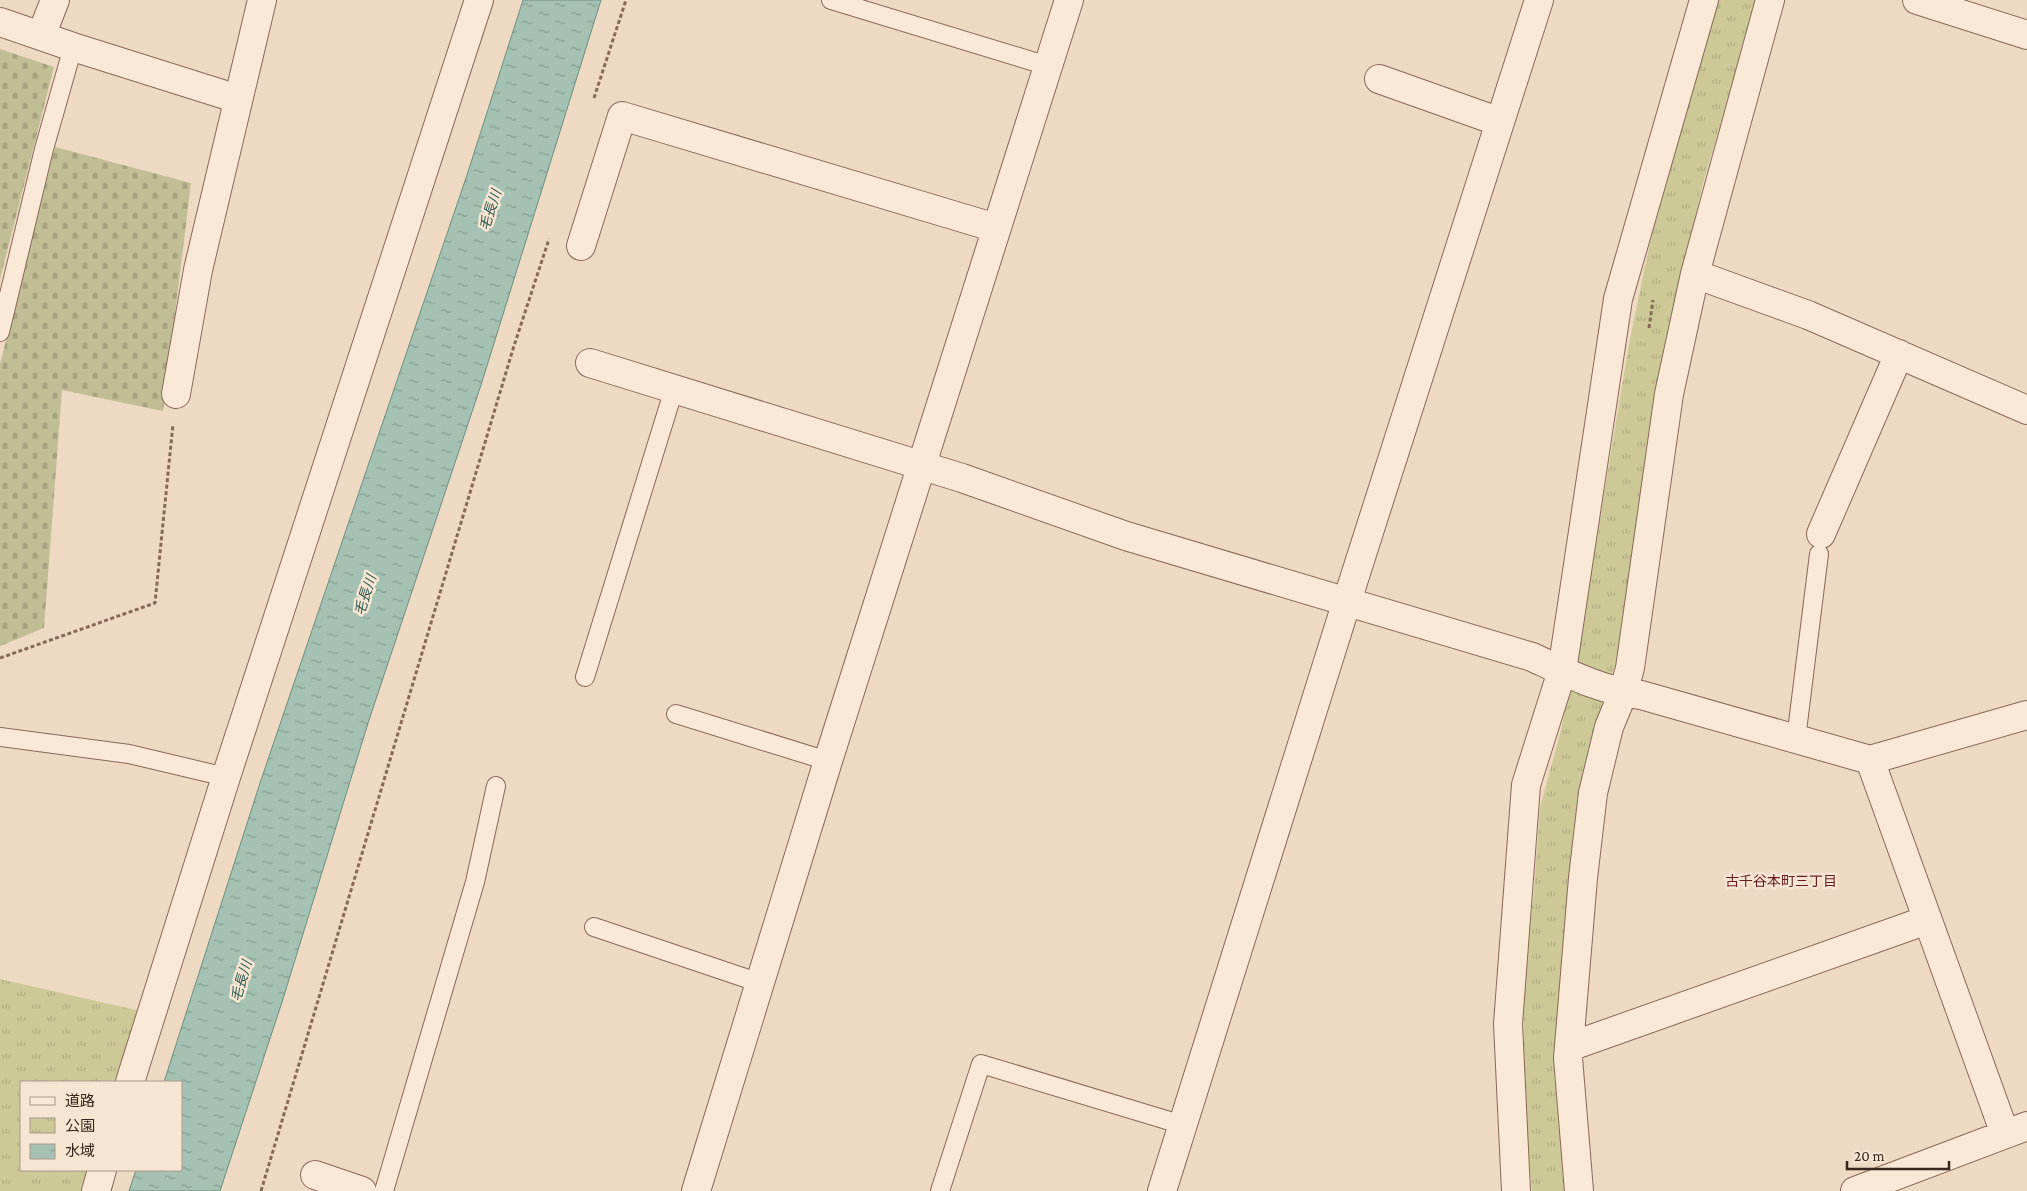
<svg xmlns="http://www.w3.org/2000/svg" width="2027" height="1191" font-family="'Crimson Pro','Noto Sans JP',serif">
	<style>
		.cemetery { fill: url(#cemetery-stones) }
		.park { fill: url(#park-tufts) }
		.water { fill: url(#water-ripples); stroke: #6b8f7f }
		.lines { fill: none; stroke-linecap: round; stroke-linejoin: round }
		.lane-casing { stroke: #886959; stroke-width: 20 }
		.street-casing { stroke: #886959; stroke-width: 30 }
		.path { stroke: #886959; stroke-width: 3; stroke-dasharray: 4 2.5; stroke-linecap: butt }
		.lane { stroke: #f9e8d5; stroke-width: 18 }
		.street { stroke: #f9e8d5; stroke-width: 28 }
		.labels { text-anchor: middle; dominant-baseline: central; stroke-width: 5; stroke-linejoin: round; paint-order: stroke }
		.water-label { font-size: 14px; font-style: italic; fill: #2d584d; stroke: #f6e5d2 }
		.neighbourhood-label { font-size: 14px; fill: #651e1d; stroke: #f6e5d2 }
	</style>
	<defs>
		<pattern id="cemetery-stones" width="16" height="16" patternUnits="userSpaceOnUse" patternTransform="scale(1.25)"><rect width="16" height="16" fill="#c1be95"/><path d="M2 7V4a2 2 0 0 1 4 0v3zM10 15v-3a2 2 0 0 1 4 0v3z" fill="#a7a380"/></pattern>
		<pattern id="park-tufts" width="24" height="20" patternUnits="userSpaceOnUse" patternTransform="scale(1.25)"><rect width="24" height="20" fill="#ccc996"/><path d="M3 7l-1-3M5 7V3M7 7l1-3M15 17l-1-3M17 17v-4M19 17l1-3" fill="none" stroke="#b0ac81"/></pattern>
		<pattern id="water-ripples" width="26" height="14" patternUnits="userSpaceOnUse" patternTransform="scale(1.25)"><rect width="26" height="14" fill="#a4c1b3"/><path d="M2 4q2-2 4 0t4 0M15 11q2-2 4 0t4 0" fill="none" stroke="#879d91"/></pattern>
	</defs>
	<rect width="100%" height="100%" fill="#eed9c2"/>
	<path class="cemetery" d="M0,49L54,67L0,279Z
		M55,147L191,183L163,411L62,390L44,628L0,646V364Z"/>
	<path class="park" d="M1716,0H1756L1702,187L1675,304L1647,453L1616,662L1594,729L1572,859L1562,963L1559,1062L1569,1191H1532L1523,1099L1524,984L1534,890L1540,808L1561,730L1585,609L1629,344L1650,243L1674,140Z
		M0,979L140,1011L117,1082H21V1170H88L81,1191H0Z"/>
	<path class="water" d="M523,0H601L481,385L369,720L282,1002L220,1191H129L136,1170H181V1082H164L260,783L467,175Z"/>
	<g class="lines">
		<defs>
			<path id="lane" d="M831,0L1048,66
				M0,332L44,149L73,47
				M585,677L674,389
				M676,714L828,761
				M0,737L129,754L226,777
				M1796,739L1819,554
				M594,927L760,983
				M384,1191L475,882L496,786
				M940,1191L981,1064L1183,1125"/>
			<path id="street" d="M1917,0L2027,35
				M0,22L73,47L238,99
				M41,36L55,0
				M1379,79L1500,122
				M581,246L622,116L996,228
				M1695,274L1808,315L2027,410
				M590,363L962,478L1126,536L1532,657C1567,673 1602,691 1641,695L1870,760L2027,715
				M176,394L198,270L262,0
				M1821,534L1899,354
				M1870,760L2005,1134
				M1569,1047L1927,920
				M130,1082L226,777L479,0
				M315,1175L362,1191
				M96,1191L102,1170
				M696,1191L828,761L1069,0
				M1162,1191L1347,601L1539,0
				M1516,1191L1508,1024L1526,785L1562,671L1618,299L1704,0
				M1579,1191L1568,1058L1583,878L1593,793L1609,727L1623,693L1630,668L1669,394L1695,274L1770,0
				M1855,1191L2027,1126"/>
		</defs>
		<use href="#lane" class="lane-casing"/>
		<use href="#street" class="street-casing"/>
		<path class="path" d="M594,98L626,0
			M1649,328L1653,300
			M0,658L155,603L173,424
			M261,1191L513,349L549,239"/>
		<use href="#lane" class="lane"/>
		<use href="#street" class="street"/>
	</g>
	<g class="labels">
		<g class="water-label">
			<text transform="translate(490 210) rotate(-72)">毛長川</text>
			<text transform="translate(365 595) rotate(-72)">毛長川</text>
			<text transform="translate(241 981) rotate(-73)">毛長川</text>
		</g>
		<g class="neighbourhood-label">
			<text x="1781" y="881">古千谷本町三丁目</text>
		</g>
	</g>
	<rect x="20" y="1081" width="162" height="90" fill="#f6e5d2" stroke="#aa988a"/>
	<rect x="30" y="1097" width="25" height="8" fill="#f9e8d5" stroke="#aa988a"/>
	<text x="65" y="1106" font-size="15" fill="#38251d">道路</text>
	<rect x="30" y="1118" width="25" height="15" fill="url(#park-tufts)" stroke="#aa988a"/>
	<text x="65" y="1131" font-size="15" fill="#38251d">公園</text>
	<rect x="30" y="1144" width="25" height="15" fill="url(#water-ripples)" stroke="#aa988a"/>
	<text x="65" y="1156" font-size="15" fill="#38251d">水域</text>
	<path d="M1847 1161v8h102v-8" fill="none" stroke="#38251d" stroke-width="2.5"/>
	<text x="1854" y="1161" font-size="15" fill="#38251d" stroke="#f6e5d2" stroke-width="4" paint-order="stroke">20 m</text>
</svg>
